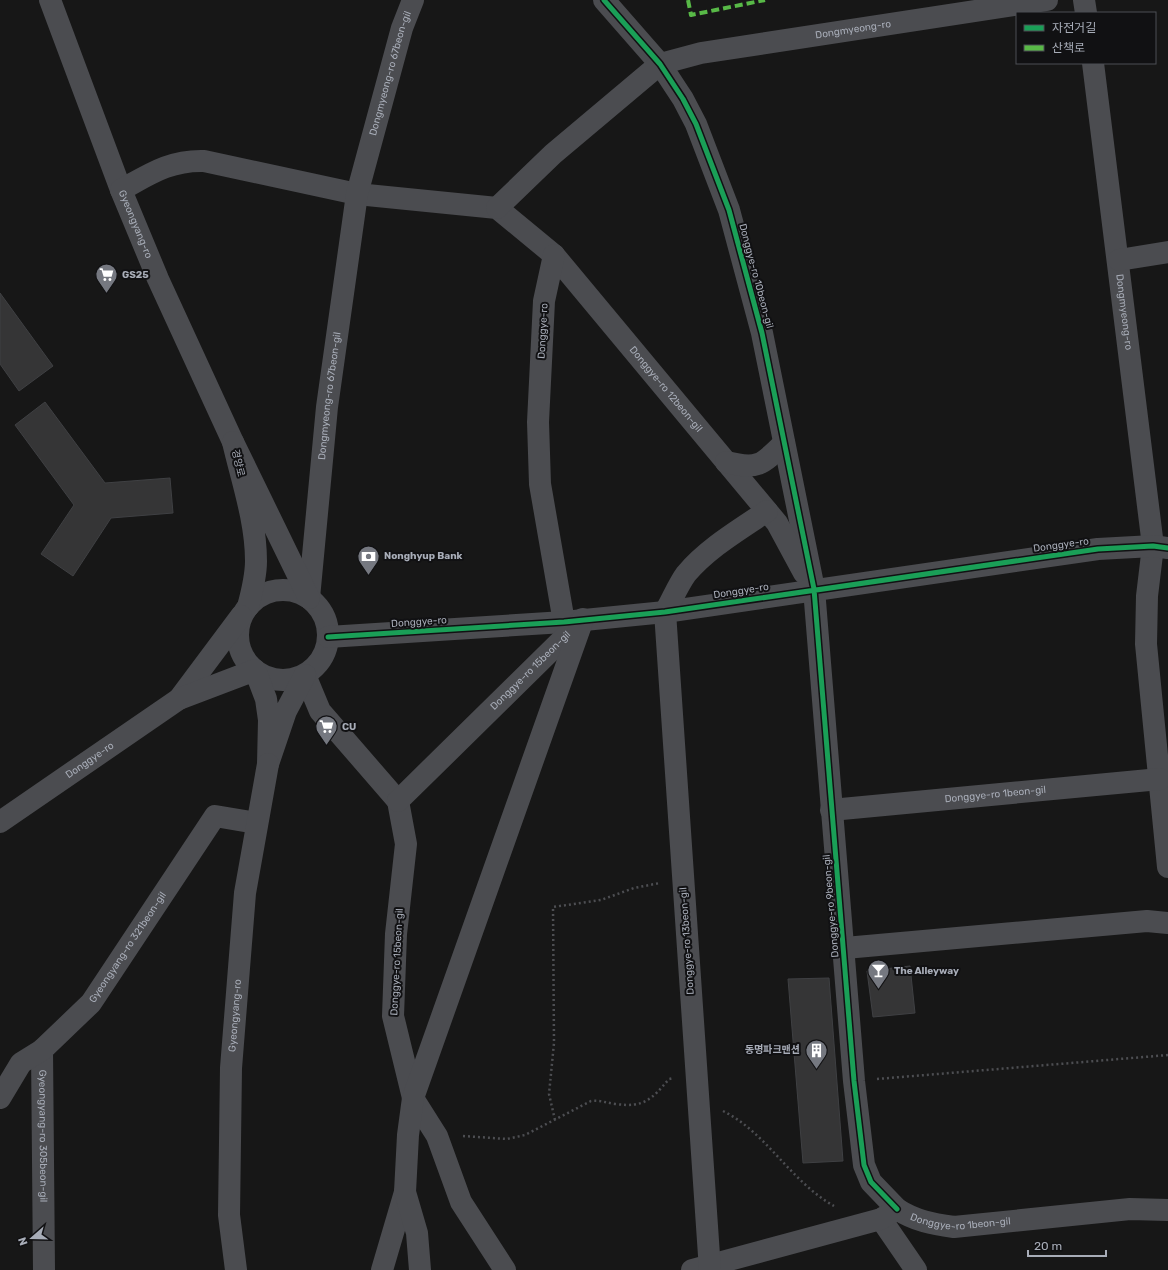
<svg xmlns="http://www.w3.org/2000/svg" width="1168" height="1270" font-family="Rubik,'Noto Sans KR',sans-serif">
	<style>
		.building { fill: #353536; stroke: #3f4043 }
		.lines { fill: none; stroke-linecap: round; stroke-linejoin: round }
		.path { stroke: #4d4e52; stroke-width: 2.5; stroke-dasharray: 2 3; stroke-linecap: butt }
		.minor { stroke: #4b4c50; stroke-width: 22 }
		.quiet { stroke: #58b947; stroke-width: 4; stroke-dasharray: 8 4; stroke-linecap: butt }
		.cycleway-casing { stroke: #111113; stroke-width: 8 }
		.cycleway { stroke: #1a9f57; stroke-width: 5 }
		.labels { text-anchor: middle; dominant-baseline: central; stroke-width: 4; stroke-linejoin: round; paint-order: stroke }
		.street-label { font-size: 10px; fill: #a8adb8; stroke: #111113 }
		.poi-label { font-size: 10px; font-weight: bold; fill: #a8adb8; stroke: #111113; text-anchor: start }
	</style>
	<rect width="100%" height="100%" fill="#171717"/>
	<path class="building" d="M0,293L53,366L19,391L0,364Z
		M45,402L105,483L170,478L173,513L111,518L73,576L41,554L74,505L15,425Z
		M910,966L915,1013L873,1017L867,971Z
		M829,978L843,1161L803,1163L788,979Z"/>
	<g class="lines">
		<path class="path" d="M877,1079L1168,1055
			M723,1111C766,1132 791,1182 834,1206
			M555,1120L549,1094L554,1043L553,907L601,900L634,888L660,883
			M463,1136L507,1139L525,1135L591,1101C600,1100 607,1103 616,1104C644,1108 652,1099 669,1079L674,1078"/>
		<g class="minor">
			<path id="s1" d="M50,0L121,190L158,279L233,442"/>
			<path d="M604,0L660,64L683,99L696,124L729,210L762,333L814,589L854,1081L864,1165L871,1182L897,1209"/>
			<path d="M1084,0L1086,13"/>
			<path id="s2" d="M1093,63L1153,546L1147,596L1146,644L1168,867"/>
			<path id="s3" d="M121,190C150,174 170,160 204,161L357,194L497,208L554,255L777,523L804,573"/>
			<path id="s4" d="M497,208L553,154L660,64L701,53L1047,0"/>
			<path d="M554,255L544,301L538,422L540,484L564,622"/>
			<path d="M1119,260L1168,252"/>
			<path d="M726,462C758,470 762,465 784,443"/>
			<circle cx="283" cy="635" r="45"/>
			<path id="s5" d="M309,598L327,407L357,194L402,28L413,0"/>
			<path d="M248,607C252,592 256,576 256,561C256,521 242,481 233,442L309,598"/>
			<path d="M328,637L564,622L665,612L1098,549L1153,546L1168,548"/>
			<path d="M305,675L320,711L398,801"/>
			<path d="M179,699L241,616"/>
			<path d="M398,801L406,844L396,934L393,1016L413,1098L437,1136L461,1202L505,1270"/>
			<path id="s6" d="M398,801L578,624"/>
			<path id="s7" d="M831,810L1160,779"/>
			<path id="s8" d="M0,822L179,699L255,670L266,699L269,720L268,764L286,711L305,675"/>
			<path d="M845,948L1147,921L1168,923"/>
			<path id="s9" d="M42,1050L44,1270"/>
			<path id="s10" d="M0,1098L21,1063L42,1050L91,1003L215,816L256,823"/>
			<path d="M881,1219L916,1270"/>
			<path id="s11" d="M236,1270L229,1215L231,1068L245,893L268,764"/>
			<path d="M382,1270L405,1192"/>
			<path d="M420,1270L417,1233L405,1192L408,1135L413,1098L583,619"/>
			<path id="s12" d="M692,1270L881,1219L897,1209C915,1221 933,1224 954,1227L1130,1209L1168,1210"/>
			<path d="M710,1270L665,612C672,600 678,585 686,574C708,548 739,530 767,511"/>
		</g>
		<path class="quiet" d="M688,0L691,15L765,0"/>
		<defs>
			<path id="cycleway" d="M604,0L660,64L683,99L696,124L729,210L762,333L814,589L854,1081L864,1165L871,1182L897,1209
				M328,637L564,622L665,612L1098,549L1153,546L1168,548"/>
		</defs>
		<use href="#cycleway" class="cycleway-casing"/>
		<use href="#cycleway" class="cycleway"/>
	</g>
	<defs>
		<symbol id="supermarket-pin" viewBox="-11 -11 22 30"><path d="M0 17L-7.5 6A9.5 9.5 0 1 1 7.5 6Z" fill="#757880" stroke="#111113"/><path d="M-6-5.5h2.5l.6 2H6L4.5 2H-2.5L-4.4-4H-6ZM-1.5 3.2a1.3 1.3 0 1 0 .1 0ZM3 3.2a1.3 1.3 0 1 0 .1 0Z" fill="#fff"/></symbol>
		<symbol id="bank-pin" viewBox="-11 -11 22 30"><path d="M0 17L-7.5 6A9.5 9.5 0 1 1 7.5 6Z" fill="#757880" stroke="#111113"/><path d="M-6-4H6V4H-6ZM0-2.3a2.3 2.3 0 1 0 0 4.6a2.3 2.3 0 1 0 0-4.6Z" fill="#fff"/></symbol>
		<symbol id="bar-pin" viewBox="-11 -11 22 30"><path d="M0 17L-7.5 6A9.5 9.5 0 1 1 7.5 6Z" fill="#757880" stroke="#111113"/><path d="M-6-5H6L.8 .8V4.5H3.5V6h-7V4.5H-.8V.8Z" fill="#fff"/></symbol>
		<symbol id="building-pin" viewBox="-11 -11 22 30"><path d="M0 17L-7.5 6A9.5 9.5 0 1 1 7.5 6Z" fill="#757880" stroke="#111113"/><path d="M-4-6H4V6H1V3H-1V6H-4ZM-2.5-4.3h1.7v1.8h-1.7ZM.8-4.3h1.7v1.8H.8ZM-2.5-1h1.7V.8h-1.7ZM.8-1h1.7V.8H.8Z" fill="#fff"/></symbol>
	</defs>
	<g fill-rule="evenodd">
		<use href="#supermarket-pin" x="94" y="262" width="25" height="34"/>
		<use href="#bank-pin" x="356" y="544" width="25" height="34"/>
		<use href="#supermarket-pin" x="314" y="714" width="25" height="34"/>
		<use href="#bar-pin" x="866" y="958" width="25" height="34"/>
		<use href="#building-pin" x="804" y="1038" width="25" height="34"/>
	</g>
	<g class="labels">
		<g class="street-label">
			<text stroke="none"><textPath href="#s4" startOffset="414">Dongmyeong-ro</textPath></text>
			<text stroke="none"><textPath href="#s5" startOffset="532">Dongmyeong-ro 67beon-gil</textPath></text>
			<text stroke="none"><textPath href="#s1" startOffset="240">Gyeongyang-ro</textPath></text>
			<text transform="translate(756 276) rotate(75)">Donggye-ro 10beon-gil</text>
			<text stroke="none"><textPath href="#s2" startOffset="251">Dongmyeong-ro</textPath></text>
			<text transform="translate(543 331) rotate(-87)">Donggye-ro</text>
			<text stroke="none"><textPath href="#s3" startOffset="635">Donggye-ro 12beon-gil</textPath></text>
			<text stroke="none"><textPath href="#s5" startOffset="203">Dongmyeong-ro 67beon-gil</textPath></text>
			<text transform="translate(238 463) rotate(77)">경양로</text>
			<text transform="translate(1061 545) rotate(-8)">Donggye-ro</text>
			<text transform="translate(741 591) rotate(-9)">Donggye-ro</text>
			<text transform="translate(419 622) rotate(-4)">Donggye-ro</text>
			<text stroke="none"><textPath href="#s6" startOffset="186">Donggye-ro 15beon-gil</textPath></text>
			<text stroke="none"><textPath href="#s8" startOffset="109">Donggye-ro</textPath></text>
			<text stroke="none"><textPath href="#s7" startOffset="165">Donggye-ro 1beon-gil</textPath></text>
			<text transform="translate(831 906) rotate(-95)">Donggye-ro 9beon-gil</text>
			<text transform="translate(687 941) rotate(-94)">Donggye-ro 13beon-gil</text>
			<text stroke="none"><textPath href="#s10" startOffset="200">Gyeongyang-ro 321beon-gil</textPath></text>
			<text transform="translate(397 962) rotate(-87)">Donggye-ro 15beon-gil</text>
			<text stroke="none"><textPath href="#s11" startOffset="255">Gyeongyang-ro</textPath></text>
			<text stroke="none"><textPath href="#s9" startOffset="86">Gyeongyang-ro 305beon-gil</textPath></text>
			<text stroke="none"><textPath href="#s12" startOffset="281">Donggye-ro 1beon-gil</textPath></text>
		</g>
		<g class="poi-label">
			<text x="122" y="275">GS25</text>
			<text x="384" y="556">Nonghyup Bank</text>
			<text x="342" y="727">CU</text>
			<text x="894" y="971">The Alleyway</text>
			<text x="800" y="1050" text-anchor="end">동명파크맨션</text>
		</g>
	</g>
	<rect x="1016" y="12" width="140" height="52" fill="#111113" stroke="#4d4f55"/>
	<rect x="1024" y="25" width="20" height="6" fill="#1a9f57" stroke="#4d4f55"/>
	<text x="1052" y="32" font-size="12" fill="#a8adb8">자전거길</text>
	<rect x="1024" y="45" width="20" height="6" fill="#58b947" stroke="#4d4f55"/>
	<text x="1052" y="52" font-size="12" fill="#a8adb8">산책로</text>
	<g transform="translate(32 1238) rotate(250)" stroke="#111113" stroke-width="3" paint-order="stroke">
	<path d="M0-3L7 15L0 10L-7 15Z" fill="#a8adb8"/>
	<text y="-6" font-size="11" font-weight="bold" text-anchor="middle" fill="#a8adb8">N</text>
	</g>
	<path d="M1028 1250v6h78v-6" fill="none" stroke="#a8adb8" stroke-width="2"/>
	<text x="1034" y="1250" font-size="12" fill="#a8adb8" stroke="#111113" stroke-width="3" paint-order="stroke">20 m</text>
</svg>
